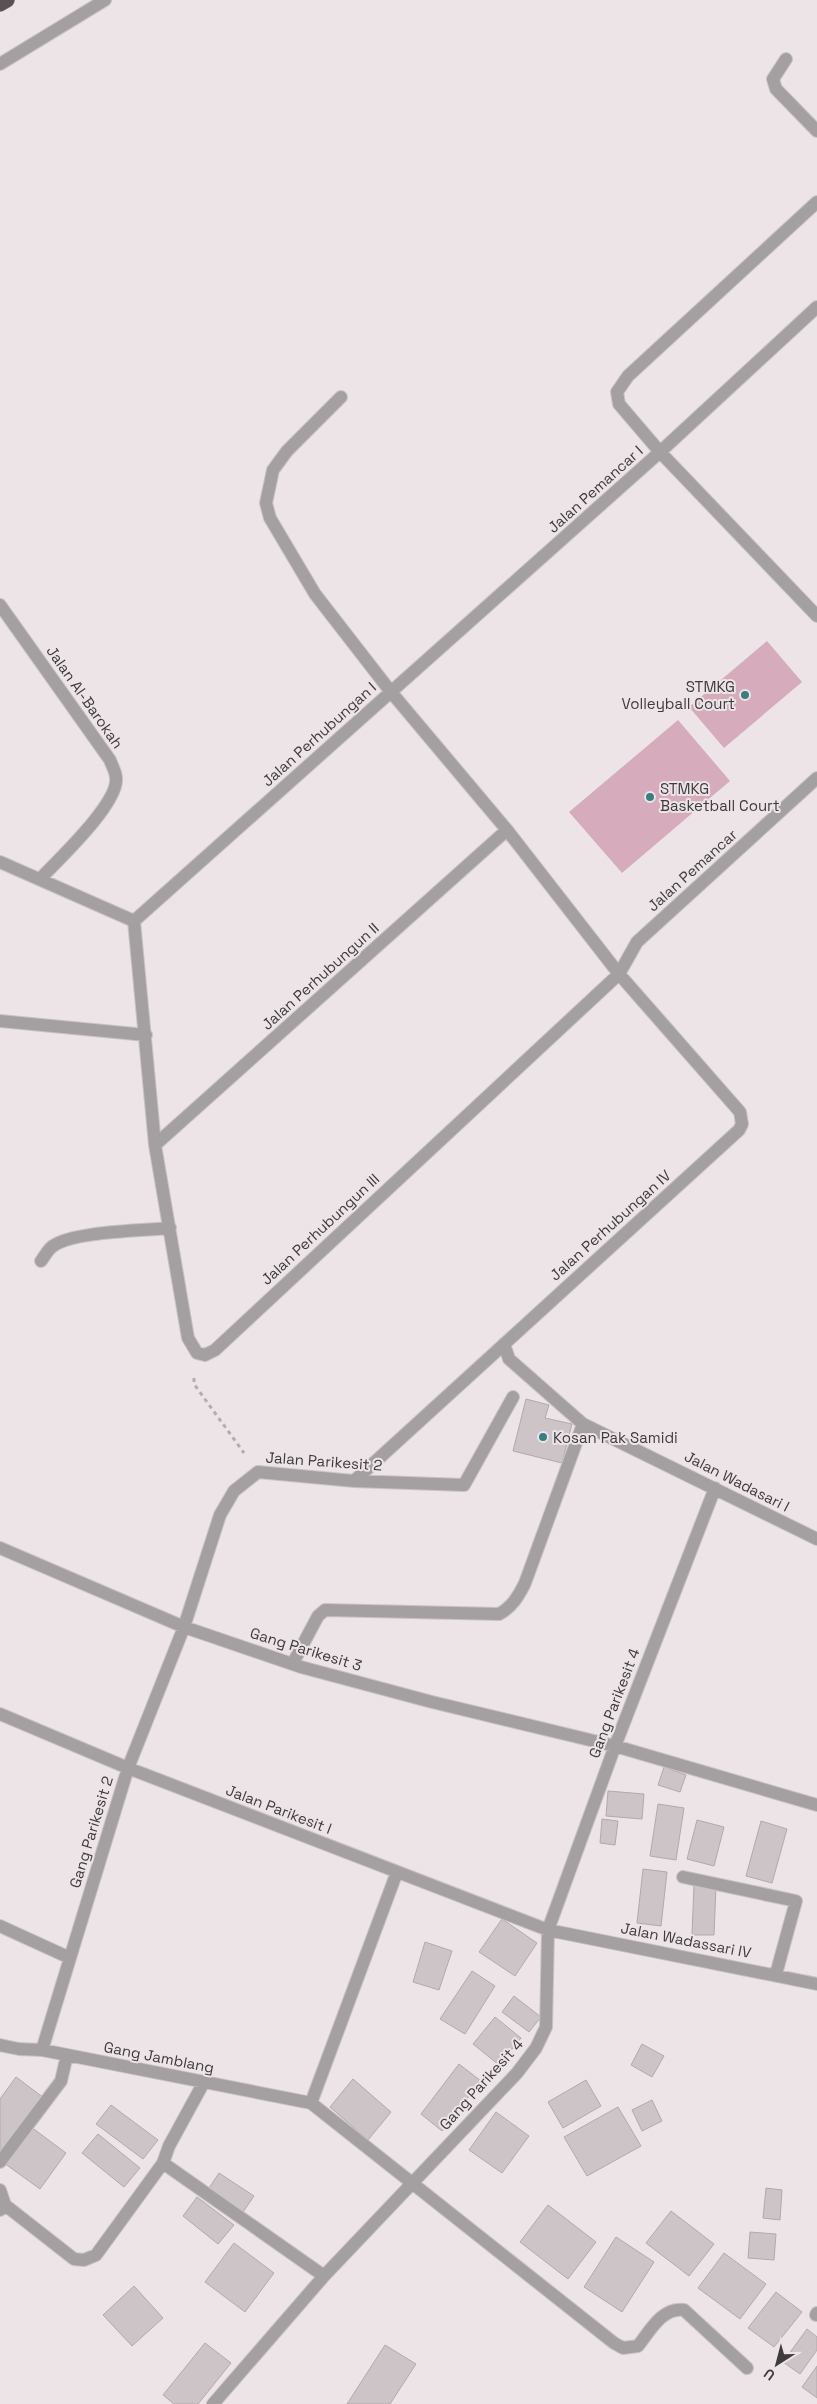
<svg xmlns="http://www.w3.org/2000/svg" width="817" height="2404" font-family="'Space Grotesk',sans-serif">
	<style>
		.green { fill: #d6acbd }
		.building { fill: #ccc4c7; stroke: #b2a9ad }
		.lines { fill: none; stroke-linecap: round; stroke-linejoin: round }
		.service-casing { stroke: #cac2c6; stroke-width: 14 }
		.minor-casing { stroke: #cac2c6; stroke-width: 14 }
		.motorway-casing { stroke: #cac2c6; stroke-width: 16 }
		.path { stroke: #b4adb0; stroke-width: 3; stroke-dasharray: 4 4; stroke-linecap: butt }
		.service { stroke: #a4a0a2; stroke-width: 12 }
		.minor { stroke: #a4a0a2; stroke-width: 12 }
		.motorway { stroke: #595154; stroke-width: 15 }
		.poi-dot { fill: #378080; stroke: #ede4e8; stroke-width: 2 }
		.labels { text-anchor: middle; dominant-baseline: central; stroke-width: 4; stroke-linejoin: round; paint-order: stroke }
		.street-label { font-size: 15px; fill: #3f3b3d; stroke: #ede4e8 }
		.poi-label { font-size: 15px; fill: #3f3b3d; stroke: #ede4e8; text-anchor: start }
	</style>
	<rect width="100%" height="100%" fill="#ede4e8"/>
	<path class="green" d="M767,641L802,682L724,748L689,707Z
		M678,720L730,781L622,873L569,812Z"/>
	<path class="building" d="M526,1399L549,1405L545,1418L572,1424L562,1463L513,1451Z
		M664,1767L686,1775L680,1792L658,1785Z
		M608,1791L644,1794L642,1819L606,1816Z
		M658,1804L684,1808L676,1860L650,1856Z
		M602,1819L618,1821L615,1845L600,1843Z
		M697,1820L724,1827L714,1866L687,1859Z
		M761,1821L787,1829L772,1883L746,1876Z
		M643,1869L667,1872L661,1926L637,1923Z
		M694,1885L716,1886L714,1935H692Z
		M502,1919L537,1943L515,1976L479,1952Z
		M425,1942L452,1951L439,1990L413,1982Z
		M472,1971L495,1986L465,2034L440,2019Z
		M514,1996L541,2017L529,2032L502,2012Z
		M495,2017L521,2038L499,2065L473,2044Z
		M642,2044L664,2056L652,2077L631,2065Z
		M459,2064L481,2081L442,2131L421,2114Z
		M16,2077L44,2098L0,2156V2099Z
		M353,2079L391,2112L368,2140L330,2107Z
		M586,2080L601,2106L563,2128L548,2102Z
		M652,2100L662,2121L642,2131L632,2110Z
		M111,2105L158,2140L143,2159L96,2124Z
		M618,2107L641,2146L587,2176L564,2137Z
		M496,2112L529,2136L502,2173L469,2150Z
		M31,2127L66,2153L40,2189L4,2163Z
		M98,2134L140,2168L124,2187L82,2153Z
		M219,2173L254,2196L241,2215L207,2191Z
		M766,2188L782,2190L780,2220L763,2218Z
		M197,2197L234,2225L218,2244L183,2216Z
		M548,2205L596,2242L568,2279L520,2242Z
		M671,2211L714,2244L689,2276L646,2243Z
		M750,2232L776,2234L774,2260L748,2258Z
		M616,2237L654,2262L622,2312L584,2287Z
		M234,2243L274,2273L245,2312L205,2282Z
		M724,2253L766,2284L740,2319L698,2288Z
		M134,2286L163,2318L132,2346L103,2315Z
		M776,2292L802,2312L774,2347L748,2328Z
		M807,2329L817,2337V2350L800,2374L783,2362Z
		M205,2343L231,2363L198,2404H174L163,2395Z
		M385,2345L416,2364L390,2404H347Z
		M817,2366V2398L802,2387Z"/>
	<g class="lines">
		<defs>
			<path id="service" d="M786,59L773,79L776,89L817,131
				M660,452L619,404L617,392L628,376L817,202"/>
			<path id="minor" d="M0,64L105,0
				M341,397L287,451L273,470L266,503L270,518L315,594L391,692L507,830L619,974L740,1112L742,1124L739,1130L354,1481
				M660,452L817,616
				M0,605L110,760C112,766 116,772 116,778C119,803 58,860 41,878
				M0,862L134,921
				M134,921L155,1145L188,1338L197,1353L205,1355L215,1350L619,974L637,942L817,778
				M134,921L660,452L817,307
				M0,1021L146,1035
				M155,1145L507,830
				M41,1261C45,1256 48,1249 53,1246C74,1231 142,1231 170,1228
				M504,1344L509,1359L583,1424L817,1539
				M0,1548L184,1627L301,1667L432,1702L615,1746L817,1805
				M293,1663L318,1616L325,1610L499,1614C512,1607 518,1597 525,1583L583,1424
				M0,1714L128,1768L548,1930L817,1984
				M683,1877L796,1901L776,1974
				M0,1926L70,1958
				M0,2045L19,2049L42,2050L311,2103L614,2343L623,2348L638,2346C650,2331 662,2307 684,2310L747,2368
				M42,2050L128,1768L184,1627L220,1515L234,1491L258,1472L354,1481L464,1485L513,1397
				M311,2103L397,1872
				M0,2162L61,2081L67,2055
				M163,2163L324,2276
				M0,2190L5,2205L0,2210
				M5,2205L74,2259L84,2260L96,2255L163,2163L169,2146L204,2082
				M816,2315L817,2313
				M213,2404L324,2276L517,2073L536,2048L546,2027L548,1930L615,1746L715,1488"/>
			<path id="motorway" d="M0,4L7,0"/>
		</defs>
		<use href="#service" class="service-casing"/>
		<use href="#minor" class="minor-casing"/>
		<use href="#motorway" class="motorway-casing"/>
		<path class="path" d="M194,1378V1384L244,1453"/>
		<use href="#service" class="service"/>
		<use href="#minor" class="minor"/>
		<use href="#motorway" class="motorway"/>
	</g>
	<g class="poi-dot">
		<circle cx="745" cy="695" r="5"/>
		<circle cx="650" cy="797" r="5"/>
		<circle cx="543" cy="1437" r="5"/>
	</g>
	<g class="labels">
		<g class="street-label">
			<text transform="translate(595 489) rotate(-42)">Jalan Pemancar I</text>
			<text transform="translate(85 697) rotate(55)">Jalan Al-Barokah</text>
			<text transform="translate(319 734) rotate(-42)">Jalan Perhubungan I</text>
			<text transform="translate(692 870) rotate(-42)">Jalan Pemancar</text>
			<text transform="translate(320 976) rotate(-42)">Jalan Perhubungun II</text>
			<text transform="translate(610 1225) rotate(-42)">Jalan Perhubungan IV</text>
			<text transform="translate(320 1229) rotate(-43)">Jalan Perhubungun III</text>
			<text transform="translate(324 1461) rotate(4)">Jalan Parikesit 2</text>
			<text transform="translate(737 1481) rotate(27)">Jalan Wadasari I</text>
			<text transform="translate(306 1649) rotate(17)">Gang Parikesit 3</text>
			<text transform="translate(614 1703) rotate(-69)">Gang Parikesit 4</text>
			<text transform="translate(279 1809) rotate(21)">Jalan Parikesit I</text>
			<text transform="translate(91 1832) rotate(-73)">Gang Parikesit 2</text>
			<text transform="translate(686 1940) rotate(11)">Jalan Wadassari IV</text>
			<text transform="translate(159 2057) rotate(11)">Gang Jamblang</text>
			<text transform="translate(481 2084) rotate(-48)">Gang Parikesit 4</text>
		</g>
		<g class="poi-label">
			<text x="735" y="686" text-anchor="end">STMKG<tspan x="735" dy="17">Volleyball Court</tspan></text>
			<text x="660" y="788">STMKG<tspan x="660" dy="17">Basketball Court</tspan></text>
			<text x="553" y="1437">Kosan Pak Samidi</text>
		</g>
	</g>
	<g transform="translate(777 2364) rotate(216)" stroke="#ede4e8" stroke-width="4" paint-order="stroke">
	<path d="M0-4L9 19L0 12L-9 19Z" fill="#3f3b3d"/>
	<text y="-8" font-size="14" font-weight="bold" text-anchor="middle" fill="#3f3b3d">U</text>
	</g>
</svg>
